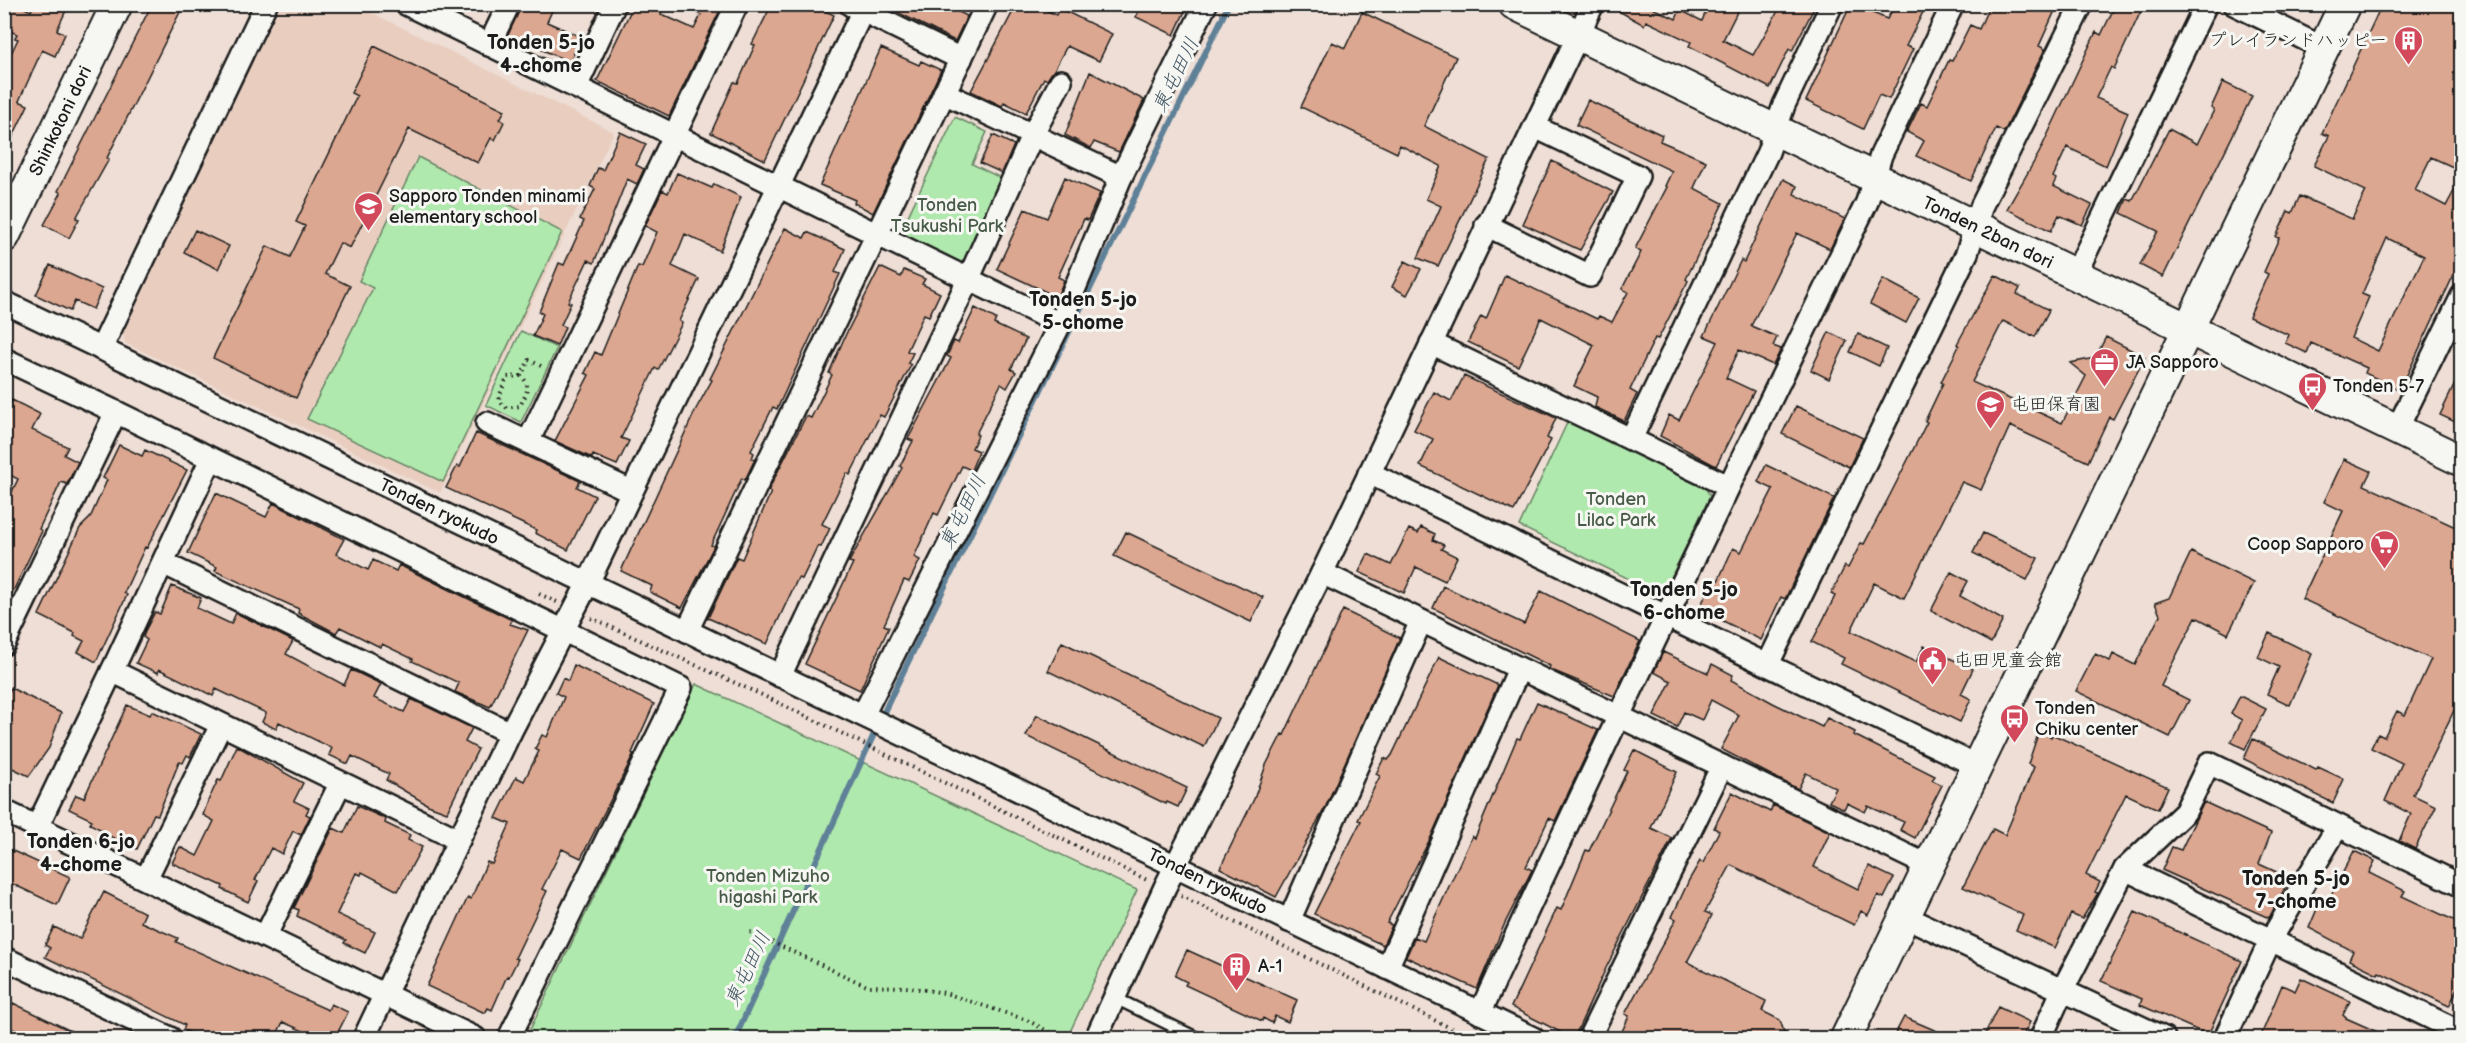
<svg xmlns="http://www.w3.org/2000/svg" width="2466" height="1043" font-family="'Balsamiq Sans','Klee One',sans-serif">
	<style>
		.built { fill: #e9cec0 }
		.green { fill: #b0e9ad; stroke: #668264; stroke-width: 1.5 }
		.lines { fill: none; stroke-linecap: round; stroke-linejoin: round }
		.stream { stroke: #5f8198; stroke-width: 6 }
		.building { fill: #dca790; stroke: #1c1c1c; stroke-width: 1.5; fill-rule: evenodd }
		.lane-casing { stroke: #1c1c1c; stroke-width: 15 }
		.street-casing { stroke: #1c1c1c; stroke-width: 26 }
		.secondary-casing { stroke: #1c1c1c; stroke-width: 34 }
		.path { stroke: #1c1c1c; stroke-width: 4; stroke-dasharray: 1.5 4.5; stroke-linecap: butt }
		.lane { stroke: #f6f6f2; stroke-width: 10 }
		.street { stroke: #f6f6f2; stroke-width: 21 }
		.secondary { stroke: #f6f6f2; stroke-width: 30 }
		.labels { text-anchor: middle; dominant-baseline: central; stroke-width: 6; stroke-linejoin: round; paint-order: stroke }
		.poi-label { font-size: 18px; fill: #1c1c1c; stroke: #f6f6f2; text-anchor: start }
		.street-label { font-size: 18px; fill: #1c1c1c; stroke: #f6f6f2 }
		.park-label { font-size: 18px; fill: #485a48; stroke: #f6f6f2 }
		.neighbourhood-label { font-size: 20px; font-weight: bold; fill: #1c1c1c; stroke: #f6f6f2 }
		.water-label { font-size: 20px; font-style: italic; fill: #435764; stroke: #f6f6f2 }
	</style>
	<rect width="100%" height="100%" fill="#eeded5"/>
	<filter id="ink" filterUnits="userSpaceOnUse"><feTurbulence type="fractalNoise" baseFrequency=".0167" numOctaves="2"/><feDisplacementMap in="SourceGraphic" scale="12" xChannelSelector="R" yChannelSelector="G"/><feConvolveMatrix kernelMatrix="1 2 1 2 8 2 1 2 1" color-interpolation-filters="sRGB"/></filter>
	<g filter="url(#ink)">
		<path class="built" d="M280,5H356L614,132L440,493L125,343L123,333Z"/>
		<path class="green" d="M955,117L987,132L972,164L1003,179L964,265L899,235Z
			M418,157L562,232L443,482L307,419L373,288L359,281Z
			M521,331L557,348L521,422L486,405Z
			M1568,421L1706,489L1710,496L1665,590L1656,592L1519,526Z
			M696,684L1137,890L1067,1038H526Z"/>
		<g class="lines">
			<path class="stream" d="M735,1038L891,697L1229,4"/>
		</g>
		<path class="building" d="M4,4H16L31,11L34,4H69L57,30L65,34L55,56L42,50L19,101L28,105L4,155V68L18,39L15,38L17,34L4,28Z
			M152,4H184L107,158L109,159L76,218L79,219L69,238L44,225L61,193L58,191L72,163Z
			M522,4H555L547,22L581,37L570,62L508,35Z
			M634,4H665L661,14L694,29L701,15L681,4H723L669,116L597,81Z
			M772,4H811L834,15L765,160L711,133L734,82L738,83L755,45L752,44Z
			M881,4H926L941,11L945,5L967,16L955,41Z
			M1017,4H1035L1056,15L1059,8L1112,34L1099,61L1067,46L1054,70L1047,80L1044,78L1026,113L1004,102L1002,106L971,91Z
			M1142,4H1171L1185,11L1174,35L1136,17Z
			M1606,4H1654L1652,8L1676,19L1680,10L1702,21L1709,4H1741L1723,40L1753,55L1782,4H1816L1792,51L1789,49L1770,88L1689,46L1691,42L1646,21L1644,25Z
			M1851,4L1887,19L1896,4H1912L1924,10L1906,46L1913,49L1889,99L1879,95L1863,129L1806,101Z
			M1990,4H2058L2039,46L2045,49L2004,132L1996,128L1971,181L1916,156L1924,141L1907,132L1921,103L1927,106L1949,60L1952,61L1970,25L1979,29Z
			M2116,4H2129L2141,11L2114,69L2111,67L2096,98L2128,112L2106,166L2067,147L2053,177L2056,179L2053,186L2092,205L2082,225L2059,215L2051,231L2007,209L2039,153L2096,32L2101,35Z
			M2382,4H2462V171L2431,157L2415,190L2446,206L2462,176V257L2400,390L2365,373L2367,368L2311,343L2307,353L2285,343L2289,335L2249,317L2268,274L2264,272L2279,238L2276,237L2288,211L2292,213L2300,196L2352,219L2366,191L2314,166L2329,136L2322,133ZM2387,238L2424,256L2378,351L2351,338L2369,297L2362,294Z
			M1362,12L1456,57L1424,126L1489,159L1438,266L1418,258L1441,206L1426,199L1441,166L1400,145L1397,153L1301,107L1332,42L1345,48Z
			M374,46L505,110L500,119L504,122L495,140L491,138L478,163L409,129L350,248L340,243L325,274L350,286L296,398L213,358L267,246L290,257L305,226L296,222L357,96L351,93Z
			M881,48L919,65L921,61L941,70L873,213L854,203L855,200L820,185Z
			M1090,72L1144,100L1119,152L1094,142L1091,148L1065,135Z
			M2223,82L2252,96L2163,277L2140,265L2158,231L2121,213L2127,199L2132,201L2169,129L2197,144L2214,110L2211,108Z
			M1588,100L1662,135L1660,141L1706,161L1694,188L1723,203L1686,279L1688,281L1658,339L1655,338L1630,390L1637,394L1624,421L1595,407L1597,397L1574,386L1594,345L1541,318L1518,366L1468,342L1481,316L1486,319L1505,275L1597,319L1599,316L1612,322L1628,292L1622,289L1641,252L1635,249L1667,187L1665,186L1672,171L1576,125Z
			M620,132L646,144L636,165L644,169L637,184L627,179L594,263L588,260L568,302L571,303L561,325L565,327L557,346L533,336L543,314L539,312L559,263L564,265L584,221L580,219L595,189L590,186L598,168L603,170Z
			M993,135L1014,145L1002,173L980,163Z
			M1552,161L1613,192L1580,250L1523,224Z
			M677,173L712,188L714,184L741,197L720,251L685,234L672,266L699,279L679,321L682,323L673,341L658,370L655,368L621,438L629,441L617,465L593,455L592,458L555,441L589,375L585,373L595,352L601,355L638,266L642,267L657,232L645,226L662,190L668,193Z
			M1065,177L1100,193L1088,220L1084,219L1058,277L1064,280L1057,297L997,269L1025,209L1047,218Z
			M1783,179L1797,186L1794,194L1845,219L1830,249L1797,233L1751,326L1777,337L1773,346L1781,349L1773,365L1739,350L1726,378L1754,391L1716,466L1660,436L1669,415L1679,420L1718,342L1704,336L1741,260L1744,262Z
			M785,228L804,238L807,232L845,249L835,272L840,274L777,409L773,407L751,451L754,453L752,458L755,459L745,480L742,478L711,545L714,546L682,608L650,592L652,586L621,571L696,409L712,380L710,379Z
			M195,230L229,246L218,269L184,252Z
			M1405,261L1421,269L1407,295L1392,287Z
			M50,265L102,289L93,309L75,301L70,311L36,295Z
			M880,267L901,277L904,270L925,279L922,284L940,293L929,316L924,314L907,351L913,353L908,363L911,365L884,417L880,415L850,475L847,473L822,524L830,528L821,547L818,546L802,579L798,578L767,644L708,618L737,557L742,559L771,492L768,491L806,416L811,418L832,375L829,373L846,334Z
			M1995,275L2020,288L2017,294L2049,310L2035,337L2003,321L1972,382L2062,423L2086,376L2070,363L2095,358L2106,337L2145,357L2113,419L2109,417L2088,462L2010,426L1981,490L1962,482L1904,598L1874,583L1851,631L1916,662L1924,646L1973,669L1961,694L1971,699L1960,722L1841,664L1844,658L1812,642L1835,596L1831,594L1845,566L1848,568L1861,543L1864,544L1890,495L1927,422L1925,421L1943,383L1941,382L1959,346L1957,344Z
			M1883,279L1919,298L1906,323L1870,304Z
			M975,308L996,319L994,324L1026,339L1011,369L1016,372L1007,388L1001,384L976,434L978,435L972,448L979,451L971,470L962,466L938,515L934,513L914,557L920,560L909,582L904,580L884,625L889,627L860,690L805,664L853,563L849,562L902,468L900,466L913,441L908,439L951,358L947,356L954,341L958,343Z
			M1829,332L1847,341L1829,379L1811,370Z
			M1858,334L1887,348L1879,366L1850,352Z
			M2462,369V425L2440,415Z
			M1464,376L1556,418L1547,438L1551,440L1514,511L1420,466L1433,439L1414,430L1434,392L1451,401Z
			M12,400L40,414L32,430L68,447L64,455L78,462L67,484L61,482L39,529L42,531L4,610V509L18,479L4,472V414Z
			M1796,406L1863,438L1849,467L1782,434Z
			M476,433L580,481L577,487L595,496L568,550L535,533L536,530L446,488L457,466L460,467Z
			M119,445L142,456L145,450L187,470L147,548L145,547L124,593L127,595L96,662L78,652L84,641L74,636L75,633L39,615L80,528L90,518L107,480L103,478Z
			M2344,459L2371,471L2364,485L2462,530V694L2413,795L2436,806L2415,849L2399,841L2411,814L2385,801L2402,763L2371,748L2378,734L2384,737L2397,711L2405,715L2431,659L2302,599L2343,511L2324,502Z
			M1766,465L1834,498L1785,599L1781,597L1761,640L1699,609L1714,579L1718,581L1733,548L1741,552L1773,489L1758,482Z
			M216,493L266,517L273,503L344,539L336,554L368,570L373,560L396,571L399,565L512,620L510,624L528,630L490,707L455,692L459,683L412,661L413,659L382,644L380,647L340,627L336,633L298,613L299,609L215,571L217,567L188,553Z
			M1421,527L1435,534L1433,540L1444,545L1441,549L1457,557L1445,581L1416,567L1404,593L1359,572L1368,554L1391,565L1409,529L1418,533Z
			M1126,532L1263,597L1251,622L1114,556Z
			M1983,533L2038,558L2027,580L1973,553Z
			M2191,552L2254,583L2228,634L2196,617L2161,686L2189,700L2170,737L2076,691L2095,654L2110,661L2113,654L2135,665L2160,615L2155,603L2169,598Z
			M1951,572L1968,581L1960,596L2003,620L1991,643L1931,611Z
			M172,586L201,598L197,608L231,624L236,613L293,641L286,654L344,685L351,670L358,673L381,684L374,698L404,712L411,699L472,728L465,742L478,749L447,812L428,805L386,780L389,774L352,756L348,764L329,755L332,748L279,722L276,729L262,722L266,713L216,689L213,696L159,669L158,673L136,663L147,640L143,637L146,629L155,612L160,614Z
			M1443,586L1524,624L1541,591L1640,641L1614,696L1549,669L1550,666L1433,608Z
			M1343,610L1400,638L1326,806L1276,897L1220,868L1254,799L1266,765L1282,734L1284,735Z
			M2269,633L2312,654L2290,705L2267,694L2279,667L2258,657Z
			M1062,642L1218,718L1204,747L1048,671Z
			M1663,652L1708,673L1712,664L1733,675L1731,680L1773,703L1822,727L1827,718L1855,732L1854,735L1935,776L1932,780L1942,785L1915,838L1900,830L1904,822L1868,806L1865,812L1847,803L1844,809L1829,802L1836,788L1806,773L1798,789L1721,749L1739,715L1711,700L1702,720L1684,712L1677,727L1654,716L1671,681L1654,672Z
			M1439,657L1498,685L1431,837L1387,923L1392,925L1383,945L1314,914L1361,821L1358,820L1380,776L1376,774L1384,758L1388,760L1392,755Z
			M574,665L654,704L632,753L634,754L581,858L562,849L542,889L547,891L515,958L518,959L509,977L507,976L492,1010L488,1008L485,1013L427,986L468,897L471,899L487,862L492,864L510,824L496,818L516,777L524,781L539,751L535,749L542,735L547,737L564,697L556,693L563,678L568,681Z
			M11,688L61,713L49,748L29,776L4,764V701Z
			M2240,696L2266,709L2245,749L2231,742L2242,720L2231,714Z
			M1537,702L1598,730L1555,821L1549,818L1526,867L1532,870L1505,923L1477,989L1406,957L1415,937L1424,941L1472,836L1475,838L1517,738L1520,739Z
			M127,705L150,715L152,711L201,734L190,757L187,755L183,763L179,762L158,815L154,814L137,849L107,835L108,833L90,824L92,820L69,809L76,795L84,798Z
			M1037,715L1187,788L1178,807L1167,802L1166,804L1026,736Z
			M2039,731L2051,737L2052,734L2168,787L2158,809L2126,794L2086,875L2100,882L2095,892L2098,893L2082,919L2071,914L2055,948L2016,930L2023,915L1963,887L1993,829L2005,835L2034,767L2028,764Z
			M2253,739L2316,770L2318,767L2344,779L2333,803L2244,759Z
			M237,746L303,783L294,801L309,808L306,814L310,816L301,835L293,831L282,854L271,848L255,880L258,881L248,902L222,889L223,886L172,863L180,847L197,856L214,821L203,815L208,801L218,780L221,781Z
			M1634,750L1677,772L1651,828L1672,838L1606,968L1574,1038H1572L1511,1007L1557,908L1561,910L1586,850L1589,851L1627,771L1624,770Z
			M1732,792L1770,812L1773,805L1830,832L1814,867L1858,889L1869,866L1894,878L1884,898L1878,895L1868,915L1861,911L1854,925L1731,865L1705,912L1712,915L1687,962L1766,1001L1762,1011L1780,1020L1786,1038H1619L1629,1016L1625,1014L1676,919L1672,917L1689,880L1700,861L1703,863L1719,831L1714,828Z
			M2204,802L2271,833L2259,864L2290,878L2269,918L2162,870L2172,847L2181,850Z
			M357,806L386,819L385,823L410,835L408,840L422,847L398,891L362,872L361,875L356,873L337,914L375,932L365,953L344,943L346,940L297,916L299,910L294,908L333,828L344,833Z
			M4,847L70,877L57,905L4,880Z
			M2354,851L2375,861L2369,873L2405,891L2402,896L2462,924V980L2449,1006L2379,972L2378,974L2349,960L2353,951L2309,928L2320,902L2326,905Z
			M104,892L145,913L141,922L178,938L176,942L328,1010L331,1004L348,1012L335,1038H319L283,1022L275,1038H204L183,1030L185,1025L45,957L50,948L45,945L54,927L80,939Z
			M2135,912L2242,961L2208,1035L2140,1005L2142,999L2101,981Z
			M1187,950L1297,1000L1288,1022L1275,1016L1272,1023L1263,1018L1262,1021L1185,985L1187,982L1175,976Z
			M2301,978L2350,1001L2343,1015L2346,1018L2391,1038H2260L2282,985L2295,991Z
			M13,1003L42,1017L85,1038H31L4,1025Z
			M1998,1007L2030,1022L2022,1038H1983Z
			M1904,1017L1953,1038H1893Z"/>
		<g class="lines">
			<defs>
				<path id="lane" d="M2461,725H2462
					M1115,998L1197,1038"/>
				<g id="street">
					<path d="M406,4L1060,324"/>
					<path d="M2234,4L2323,48"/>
					<path d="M851,5L961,59"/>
					<path d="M489,45L509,4"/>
					<path d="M576,87L615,4"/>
					<path d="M944,93L1121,177"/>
					<path d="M1486,225L1590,276L1638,176L1535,127"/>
					<path d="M2075,275L2206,4"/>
					<path id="s1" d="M4,302L1533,1038"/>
					<path d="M1431,343L1728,486"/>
					<path d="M101,349L266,4"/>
					<path d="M4,359L116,412L4,644"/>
					<path d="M116,412L681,688L509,1038"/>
					<path d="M487,423L631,491"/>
					<path d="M2397,429L2462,296"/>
					<path d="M1631,439L1768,152L1784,105L1832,4"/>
					<path d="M528,442L737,4"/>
					<path d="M1369,473L1979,767"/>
					<path d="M163,563L510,733"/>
					<path d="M1322,573L1931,867"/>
					<path d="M687,631L987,4"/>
					<path d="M1768,664L1967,253L1982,205L2082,4"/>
					<path d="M112,671L211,459"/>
					<path d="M780,676L968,280L1033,134L1061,81"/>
					<path d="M863,715L1060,324L1121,177L1206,4"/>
					<path d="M4,811L475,1038"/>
					<path d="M37,827L112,671L459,840"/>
					<path d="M2125,869L2462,1033"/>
					<path d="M146,879L221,725"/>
					<path d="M1906,917L2164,1038"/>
					<path d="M1289,921L1421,621"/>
					<path d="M266,935L340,784"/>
					<path d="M4,958L170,1038"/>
					<path d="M1387,968L1519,669"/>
					<path d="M1480,1013C1605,741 1735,472 1867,202L1881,155L1953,4"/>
					<path d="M364,1038L510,733L588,583L866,4"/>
					<path d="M1096,1038L1165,887L1322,573L1593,4"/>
					<path d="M1589,1038L1722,766"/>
					<path d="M2041,1038L2063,989L2125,869L2185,812L2209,763L2462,886"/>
					<path d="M2225,1038L2270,941L2338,826"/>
				</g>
				<g id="secondary">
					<path id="s2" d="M1514,4L2462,461"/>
					<path id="s3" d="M4,237L117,4"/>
					<path d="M1846,1038L2345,4"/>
				</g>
			</defs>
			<use href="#lane" class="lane-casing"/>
			<use href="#street" class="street-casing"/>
			<use href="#secondary" class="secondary-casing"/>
			<path class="path" d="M521,376L507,377L499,397L501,403L507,408L520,406C526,394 532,386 521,376L529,360L543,367
				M539,594L557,602
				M591,618L762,695L1149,881
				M1181,896L1471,1038
				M750,932L867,986L906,987L945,993L1027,1020L1060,1038"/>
			<use href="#lane" class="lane"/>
			<use href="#street" class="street"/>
			<use href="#secondary" class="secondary"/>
		</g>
	</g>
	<defs>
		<symbol id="building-pin" viewBox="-11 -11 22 30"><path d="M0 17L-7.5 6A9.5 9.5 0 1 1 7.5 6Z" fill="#d1495b" stroke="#f6f6f2"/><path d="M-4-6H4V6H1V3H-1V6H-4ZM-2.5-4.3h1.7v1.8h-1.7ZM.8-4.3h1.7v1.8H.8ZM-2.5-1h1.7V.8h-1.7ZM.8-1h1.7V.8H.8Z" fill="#fff"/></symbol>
		<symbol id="school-pin" viewBox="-11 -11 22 30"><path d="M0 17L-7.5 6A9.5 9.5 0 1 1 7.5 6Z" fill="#d1495b" stroke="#f6f6f2"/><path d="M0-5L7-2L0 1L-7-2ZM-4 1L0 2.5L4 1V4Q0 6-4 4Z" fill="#fff"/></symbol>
		<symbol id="office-pin" viewBox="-11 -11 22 30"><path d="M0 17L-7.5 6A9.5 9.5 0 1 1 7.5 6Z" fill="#d1495b" stroke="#f6f6f2"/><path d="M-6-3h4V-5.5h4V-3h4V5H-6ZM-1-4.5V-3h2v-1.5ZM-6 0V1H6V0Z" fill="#fff"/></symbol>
		<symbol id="bus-pin" viewBox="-11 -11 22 30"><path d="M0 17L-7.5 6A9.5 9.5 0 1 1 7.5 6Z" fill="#d1495b" stroke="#f6f6f2"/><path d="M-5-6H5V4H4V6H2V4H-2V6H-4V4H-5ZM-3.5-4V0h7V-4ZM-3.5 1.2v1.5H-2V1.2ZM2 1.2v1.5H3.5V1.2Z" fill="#fff"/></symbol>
		<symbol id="supermarket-pin" viewBox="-11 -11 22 30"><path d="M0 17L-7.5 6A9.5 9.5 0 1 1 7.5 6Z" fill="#d1495b" stroke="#f6f6f2"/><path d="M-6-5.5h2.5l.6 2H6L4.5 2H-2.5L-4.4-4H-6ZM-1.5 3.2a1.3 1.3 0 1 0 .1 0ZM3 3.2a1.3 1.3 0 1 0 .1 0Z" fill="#fff"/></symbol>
		<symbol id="civic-pin" viewBox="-11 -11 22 30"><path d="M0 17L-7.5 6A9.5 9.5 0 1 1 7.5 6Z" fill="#d1495b" stroke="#f6f6f2"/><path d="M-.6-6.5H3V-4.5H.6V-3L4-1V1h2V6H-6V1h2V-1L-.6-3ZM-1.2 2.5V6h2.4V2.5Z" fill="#fff"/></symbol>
	</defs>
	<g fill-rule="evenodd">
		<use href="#building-pin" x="2392" y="24" width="33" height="45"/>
		<use href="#school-pin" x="352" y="190" width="33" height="45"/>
		<use href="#office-pin" x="2088" y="346" width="33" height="45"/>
		<use href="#bus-pin" x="2296" y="370" width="33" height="45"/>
		<use href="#school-pin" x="1974" y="388" width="33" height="45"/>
		<use href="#supermarket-pin" x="2368" y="528" width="33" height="45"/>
		<use href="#civic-pin" x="1916" y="644" width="33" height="45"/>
		<use href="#bus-pin" x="1998" y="702" width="33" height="45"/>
		<use href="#building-pin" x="1220" y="950" width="33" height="45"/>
	</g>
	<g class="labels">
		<g class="poi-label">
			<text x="2387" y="40" text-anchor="end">プレイランドハッピー</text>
			<text x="389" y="196">Sapporo Tonden minami<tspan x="389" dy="21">elementary school</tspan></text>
			<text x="2126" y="362">JA Sapporo</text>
			<text x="2333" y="386">Tonden 5-7</text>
			<text x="2011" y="404">屯田保育園</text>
			<text x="2364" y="544" text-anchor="end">Coop Sapporo</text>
			<text x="1954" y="660">屯田児童会館</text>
			<text x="2035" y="708">Tonden<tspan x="2035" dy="21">Chiku center</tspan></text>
			<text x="1258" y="966">A-1</text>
		</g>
		<g class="street-label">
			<text stroke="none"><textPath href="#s3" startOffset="129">Shinkotoni dori</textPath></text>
			<text stroke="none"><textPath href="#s2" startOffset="526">Tonden 2ban dori</textPath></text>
			<text stroke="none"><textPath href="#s1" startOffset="483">Tonden ryokudo</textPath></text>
			<text stroke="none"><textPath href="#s1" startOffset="1336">Tonden ryokudo</textPath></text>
		</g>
		<g class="park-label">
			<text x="947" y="205">Tonden<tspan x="947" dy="21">Tsukushi Park</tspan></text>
			<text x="1616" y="499">Tonden<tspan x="1616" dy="21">Lilac Park</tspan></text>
			<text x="768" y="876">Tonden Mizuho<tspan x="768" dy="21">higashi Park</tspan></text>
		</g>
		<g class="neighbourhood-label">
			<text x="541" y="43">Tonden 5-jo<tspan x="541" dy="23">4-chome</tspan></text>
			<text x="1083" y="300">Tonden 5-jo<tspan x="1083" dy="23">5-chome</tspan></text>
			<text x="1684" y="590">Tonden 5-jo<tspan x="1684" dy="23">6-chome</tspan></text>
			<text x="81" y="842">Tonden 6-jo<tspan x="81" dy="23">4-chome</tspan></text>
			<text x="2296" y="879">Tonden 5-jo<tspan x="2296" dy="23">7-chome</tspan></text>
		</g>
		<g class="water-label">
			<text transform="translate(1176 75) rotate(-64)">東屯田川</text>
			<text transform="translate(963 512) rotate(-64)">東屯田川</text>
			<text transform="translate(748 969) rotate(-65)">東屯田川</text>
		</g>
	</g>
	<rect width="2466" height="1043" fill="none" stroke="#f6f6f2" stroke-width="24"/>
	<rect x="12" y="12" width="2442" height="1019" fill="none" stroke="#1c1c1c" stroke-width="2" filter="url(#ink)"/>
</svg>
